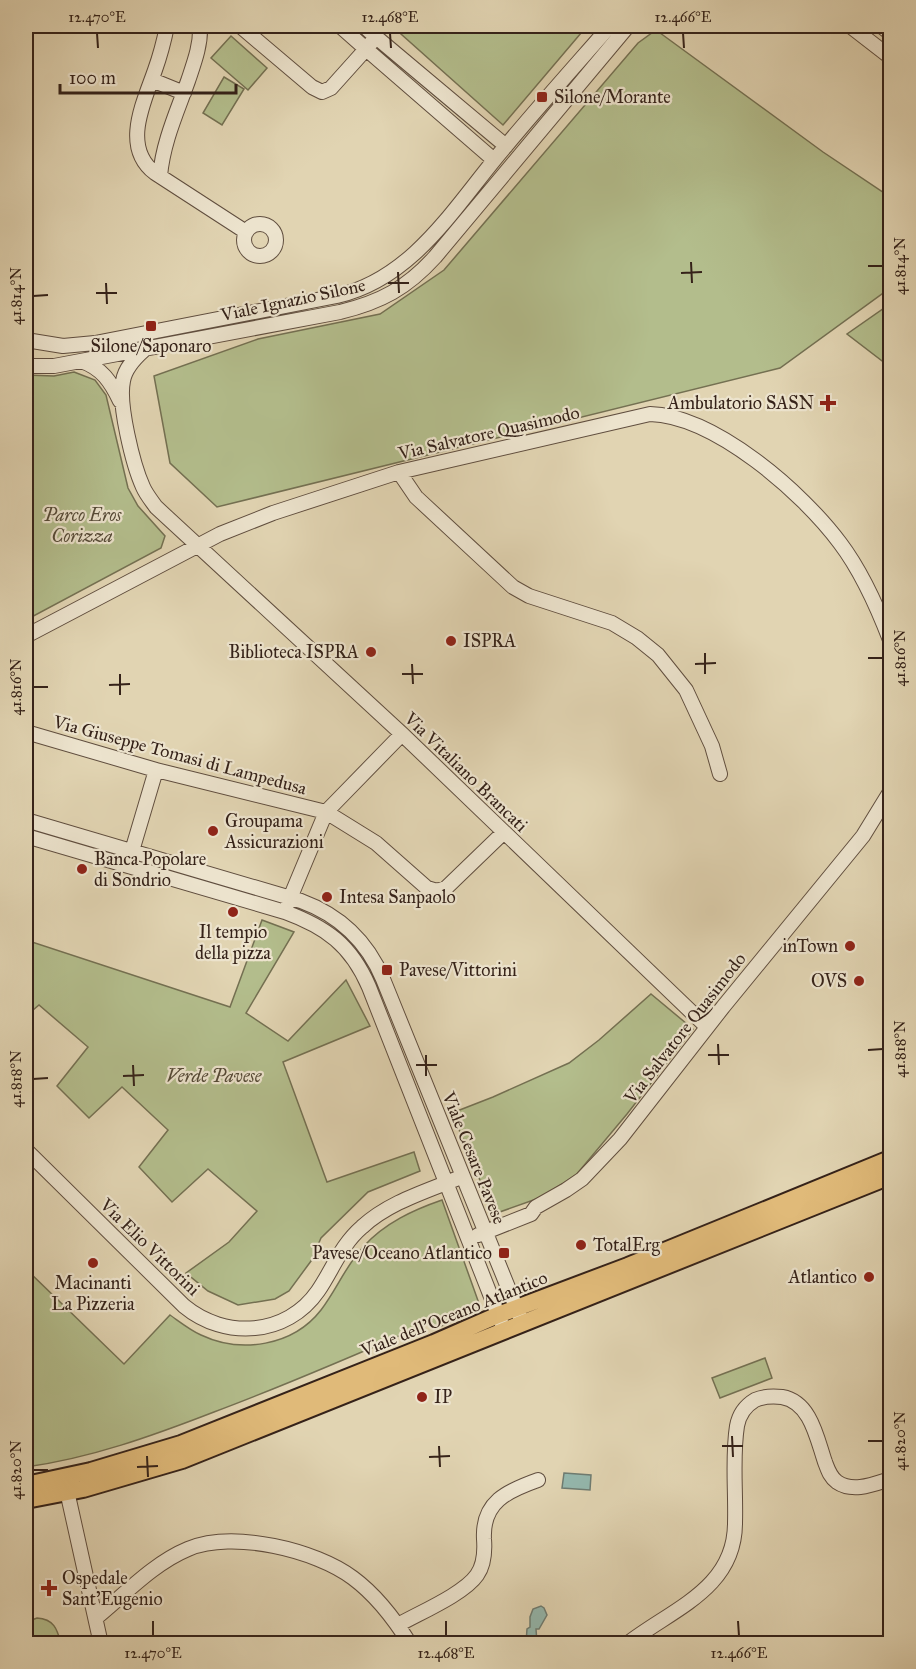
<svg xmlns="http://www.w3.org/2000/svg" width="916" height="1669" font-family="'IM FELL Great Primer',serif">
	<style>
		.green { fill: #b3bd8c; stroke: #747052; stroke-width: 1.5 }
		.water { fill: #94b8ae; stroke: #6e7c72; stroke-width: 1.5 }
		.lines { fill: none; stroke-linecap: round; stroke-linejoin: round }
		.minor-casing { stroke: #604e3f; stroke-width: 16 }
		.major-casing { stroke: #352219; stroke-width: 20 }
		.minor { stroke: #ece3cd; stroke-width: 14 }
		.major { stroke: #e0ba79; stroke-width: 16 }
		.ticks { fill: none; stroke: #352219; stroke-width: 2 }
		.poi-dot { fill: #8f2418; stroke: #ece3cd; stroke-width: 2 }
		.labels { text-anchor: middle; dominant-baseline: central; stroke-width: 4.5; stroke-linejoin: round; paint-order: stroke }
		.poi-label { font-size: 18px; fill: #352219; stroke: #ece3cd; text-anchor: start }
		.street-label { font-size: 18px; fill: #352219; stroke: #ece3cd }
		.park-label { font-size: 18px; font-style: italic; fill: #544936; stroke: #ece3cd }
		.neatline { fill: none; stroke: #352219; stroke-width: 2 }
		.ticks-label { font-size: 15px; text-anchor: middle; fill: #352219 }
	</style>
	<rect width="100%" height="100%" fill="#e1d4b2"/>
	<filter id="stains"><feTurbulence type="fractalNoise" baseFrequency=".00333" numOctaves="4"/><feColorMatrix values="0 0 0 0 .2 0 0 0 0 .09 0 0 0 0 .02 0 0 0 .5 -.17"/></filter>
	<radialGradient id="worn" r=".72"><stop offset=".6" stop-color="#630" stop-opacity="0"/><stop offset="1" stop-color="#630" stop-opacity=".3"/></radialGradient>
	<path class="green" d="M392,26H587L503,125Z
		M656,30L823,152L890,197V288L780,368L217,507L170,463L154,376L258,339L380,314L444,270L638,43Z
		M231,36L267,68L248,90L211,58Z
		M224,77L244,89L222,125L203,113Z
		M890,304V367L847,334Z
		M74,372L95,380L106,395L128,488L138,506L165,536L161,548L26,620V375L54,376Z
		M262,920L294,932L246,1013L288,1041L346,980L370,1026L283,1062L327,1182L414,1152L420,1171L368,1192L321,1238L311,1261L289,1291L275,1299L238,1305L208,1291L186,1273L229,1242L257,1211L208,1169L172,1202L139,1167L168,1130L122,1087L89,1118L57,1086L88,1047L39,1005L26,1016V940L230,1007Z
		M651,994L693,1029L627,1114L576,1175L542,1197L494,1214L452,1113L493,1097L569,1063L599,1040Z
		M442,1200L481,1309L434,1329L429,1323C358,1354 286,1385 214,1412C152,1436 91,1458 26,1467V1269L124,1364L170,1315C180,1322 190,1330 201,1335C241,1354 293,1346 321,1310C337,1289 346,1265 364,1246C385,1223 413,1210 442,1200Z
		M765,1358L772,1378L720,1398L712,1378Z
		M37,1618C54,1619 57,1629 61,1643H26V1622Z"/>
	<path class="water" d="M564,1473L591,1475L590,1490L562,1488Z
		M541,1606L544,1608L547,1615L539,1629H536L537,1643H526L527,1629L530,1627V1617L533,1609Z"/>
	<g class="lines">
		<defs>
			<path id="minor" d="M167,26C164,41 160,56 155,70C144,102 121,147 155,173L246,232
				M240,26L312,87L322,92L331,88L366,49L340,26
				M364,26L376,37
				M850,26L890,57
				M881,26L890,33
				M152,80L184,93
				M494,160L366,49L376,37L506,146
				M160,176C163,142 177,112 188,81C194,63 201,45 200,26
				M244 240a16 16 0 1 1 32 0a16 16 0 1 1-32 0Z
				M26,340L63,346L95,343L337,296C415,278 456,204 505,147C539,106 575,66 610,26
				M144,350C135,358 125,368 123,381C118,404 133,465 143,487C146,494 151,500 156,507L402,734L707,1027
				M81,361C102,368 111,382 120,401
				M26,366H54L340,312C381,302 407,288 435,257L628,26
				M399,472L416,497L513,587L529,596L612,623L637,638L658,655L686,690L712,746L720,774
				M26,636L220,534L273,513L399,472L650,414C715,416 802,492 840,543C862,572 877,606 890,640
				M26,732L156,770L326,812L376,843L427,888L437,891L446,888L503,833
				M26,820L301,901C339,915 367,941 383,979L520,1317
				M26,836L285,912C326,927 351,945 369,987L501,1322
				M132,851L156,770
				M288,903L326,812L402,734
				M26,1150L184,1306C225,1340 287,1336 318,1291C333,1269 341,1245 362,1227C388,1203 424,1192 456,1179
				M478,1235L531,1214L536,1207L566,1190L582,1179L620,1139L723,1007L863,836L890,792
				M65,1482L101,1644
				M97,1617C125,1594 154,1563 188,1549C233,1530 316,1550 353,1578C376,1595 395,1620 410,1644
				M398,1625C419,1613 464,1594 477,1575C484,1565 485,1552 484,1539C482,1502 507,1491 538,1480
				M627,1644C672,1609 735,1589 735,1523C736,1491 732,1457 737,1426C739,1415 745,1406 755,1400C764,1396 773,1396 782,1397C811,1402 817,1439 825,1462C828,1470 830,1477 837,1482C853,1493 874,1484 890,1479"/>
			<path id="major" d="M26,1485L91,1471L181,1444L434,1343L498,1315L628,1266L890,1159
				M26,1500L83,1489L182,1460L890,1176"/>
		</defs>
		<use href="#minor" class="minor-casing"/>
		<use href="#major" class="major-casing"/>
		<use href="#minor" class="minor"/>
		<use href="#major" class="major"/>
	</g>
	<path class="ticks" d="M97,33L98,48M390,33L391,48M683,33L684,48M691,262L692,283M868,266H883M398,272L399,293M681,273L702,272M106,283L107,304M388,283H409M96,293H117M33,296L48,295M705,653V674M868,658H883M412,664L413,684M695,664L716,663M120,674V695M402,674H423M109,685L130,684M33,687H48M718,1044L719,1065M868,1050L883,1049M426,1055V1076M708,1055H729M133,1065L134,1086M416,1065H437M123,1076L144,1075M33,1079L48,1078M732,1436L733,1457M868,1441H883M439,1446L440,1467M722,1446H743M147,1456L148,1477M429,1457L450,1456M137,1467L158,1466M33,1470H48M153,1621V1636M446,1621V1636M738,1621L739,1636"/>
	<g class="poi-dot">
		<rect x="536" y="91" width="12" height="12" rx="3"/>
		<rect x="145" y="320" width="12" height="12" rx="3"/>
		<path d="M825 394h6v6h6v6h-6v6h-6v-6h-6v-6h6z"/>
		<circle cx="451" cy="641" r="6"/>
		<circle cx="371" cy="652" r="6"/>
		<circle cx="213" cy="831" r="6"/>
		<circle cx="82" cy="869" r="6"/>
		<circle cx="327" cy="897" r="6"/>
		<circle cx="233" cy="912" r="6"/>
		<circle cx="850" cy="946" r="6"/>
		<rect x="381" y="964" width="12" height="12" rx="3"/>
		<circle cx="859" cy="981" r="6"/>
		<circle cx="581" cy="1245" r="6"/>
		<rect x="498" y="1247" width="12" height="12" rx="3"/>
		<circle cx="93" cy="1263" r="6"/>
		<circle cx="869" cy="1277" r="6"/>
		<circle cx="422" cy="1397" r="6"/>
		<path d="M46 1579h6v6h6v6h-6v6h-6v-6h-6v-6h6z"/>
	</g>
	<g class="labels">
		<g class="poi-label">
			<text x="554" y="97">Silone/Morante</text>
			<text x="151" y="346" text-anchor="middle">Silone/Saponaro</text>
			<text x="814" y="403" text-anchor="end">Ambulatorio SASN</text>
			<text x="463" y="641">ISPRA</text>
			<text x="359" y="652" text-anchor="end">Biblioteca ISPRA</text>
			<text x="225" y="821">Groupama<tspan x="225" dy="21">Assicurazioni</tspan></text>
			<text x="94" y="859">Banca Popolare<tspan x="94" dy="21">di Sondrio</tspan></text>
			<text x="339" y="897">Intesa Sanpaolo</text>
			<text x="233" y="932" text-anchor="middle">Il tempio<tspan x="233" dy="21">della pizza</tspan></text>
			<text x="838" y="946" text-anchor="end">inTown</text>
			<text x="399" y="970">Pavese/Vittorini</text>
			<text x="847" y="981" text-anchor="end">OVS</text>
			<text x="593" y="1245">TotalErg</text>
			<text x="492" y="1253" text-anchor="end">Pavese/Oceano Atlantico</text>
			<text x="857" y="1277" text-anchor="end">Atlantico</text>
			<text x="93" y="1283" text-anchor="middle">Macinanti<tspan x="93" dy="21">La Pizzeria</tspan></text>
			<text x="434" y="1397">IP</text>
			<text x="62" y="1578">Ospedale<tspan x="62" dy="21">Sant'Eugenio</tspan></text>
		</g>
		<g class="street-label">
			<text transform="translate(293 300) rotate(-12)">Viale Ignazio Silone</text>
			<text transform="translate(489 433) rotate(-13)">Via Salvatore Quasimodo</text>
			<text transform="translate(180 755) rotate(15)">Via Giuseppe Tomasi di Lampedusa</text>
			<text transform="translate(466 772) rotate(44)">Via Vitaliano Brancati</text>
			<text transform="translate(685 1028) rotate(-52)">Via Salvatore Quasimodo</text>
			<text transform="translate(474 1158) rotate(68)">Viale Cesare Pavese</text>
			<text transform="translate(150 1247) rotate(44)">Via Elio Vittorini</text>
			<text transform="translate(454 1314) rotate(-22)">Viale dell'Oceano Atlantico</text>
		</g>
		<g class="park-label">
			<text x="82" y="515">Parco Eros<tspan x="82" dy="21">Corizza</tspan></text>
			<text x="214" y="1076">Verde Pavese</text>
		</g>
	</g>
	<rect width="916" height="1669" fill="none" stroke="#e1d4b2" stroke-width="66"/>
	<path d="M60 84v9h176v-9" fill="none" stroke="#352219" stroke-width="3"/>
	<text x="69" y="84" font-size="18" fill="#352219" stroke="#ece3cd" stroke-width="4.5" paint-order="stroke">100 m</text>
	<rect x="33" y="33" width="850" height="1603" class="neatline"/>
	<g class="ticks-label">
		<text x="97" y="22">12.470°E</text>
		<text x="390" y="22">12.468°E</text>
		<text x="683" y="22">12.466°E</text>
		<text transform="translate(900 266) rotate(-90)" y="5">41.814°N</text>
		<text transform="translate(16 296) rotate(-90)" y="5">41.814°N</text>
		<text transform="translate(900 658) rotate(-90)" y="5">41.816°N</text>
		<text transform="translate(16 687) rotate(-90)" y="5">41.816°N</text>
		<text transform="translate(900 1049) rotate(-90)" y="5">41.818°N</text>
		<text transform="translate(16 1079) rotate(-90)" y="5">41.818°N</text>
		<text transform="translate(900 1441) rotate(-90)" y="5">41.820°N</text>
		<text transform="translate(16 1470) rotate(-90)" y="5">41.820°N</text>
		<text x="153" y="1658">12.470°E</text>
		<text x="446" y="1658">12.468°E</text>
		<text x="739" y="1658">12.466°E</text>
	</g>
	<rect width="100%" height="100%" filter="url(#stains)"/>
	<rect width="100%" height="100%" fill="url(#worn)"/>
</svg>
